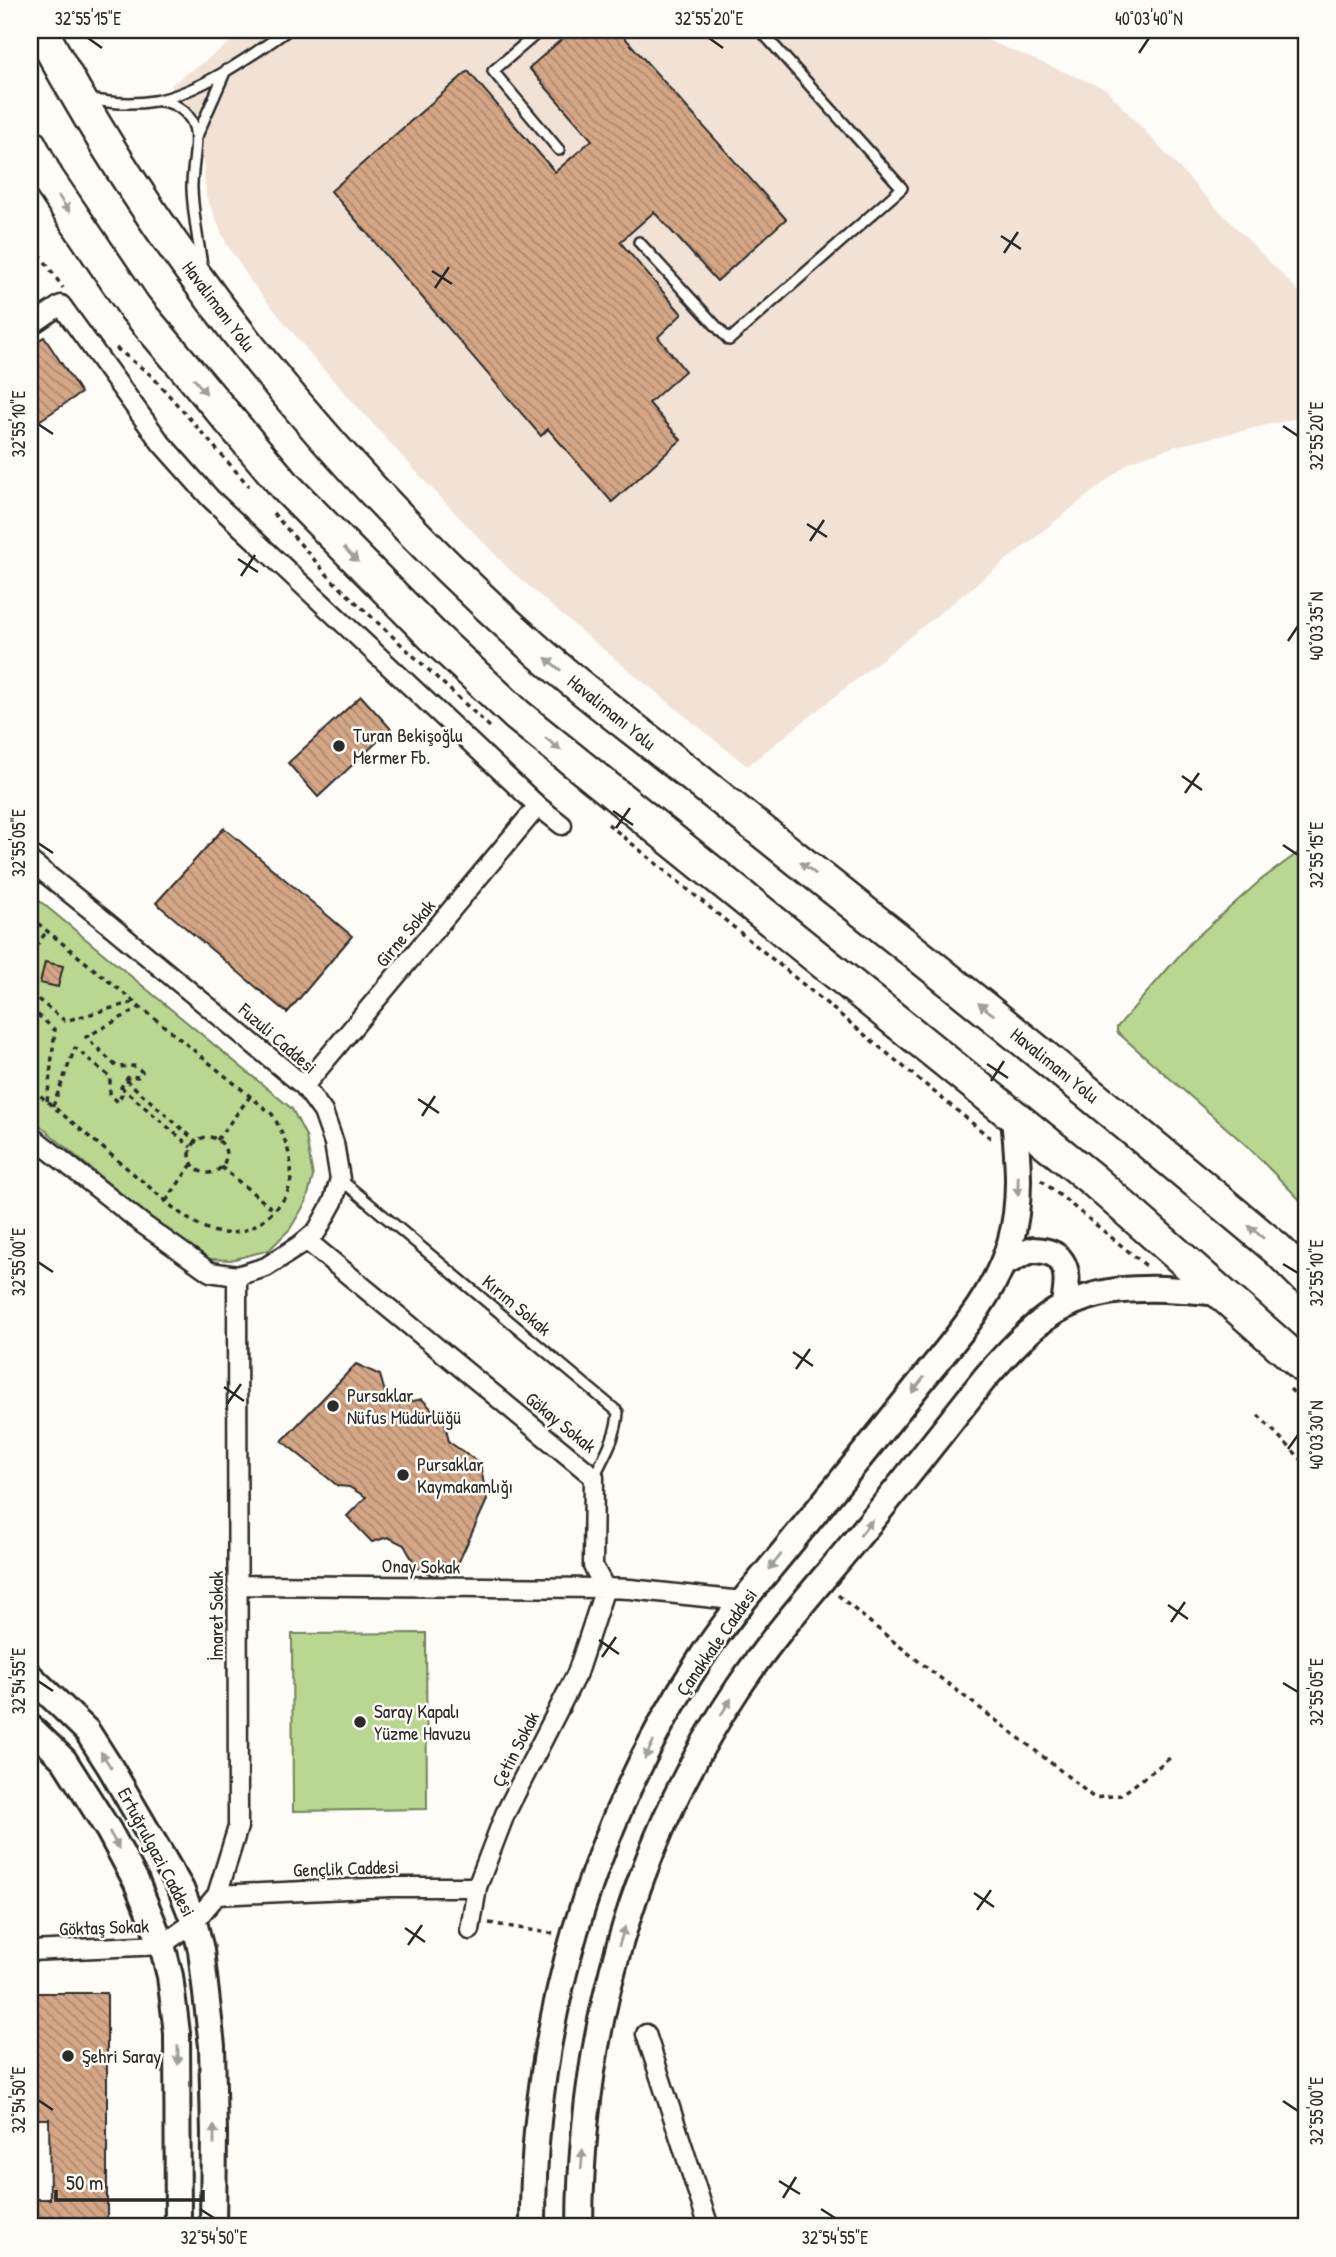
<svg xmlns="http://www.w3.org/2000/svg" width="1336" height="2257" font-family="'Patrick Hand',sans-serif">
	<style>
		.built { fill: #f1e2d5 }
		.green { fill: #b9d790; stroke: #72815e; stroke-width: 2 }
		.building { fill: url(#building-back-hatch); stroke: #2b2b2b; stroke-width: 2 }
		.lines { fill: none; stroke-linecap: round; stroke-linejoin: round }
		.lane-casing { stroke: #2b2b2b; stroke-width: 14 }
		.street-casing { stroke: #2b2b2b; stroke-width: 23 }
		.secondary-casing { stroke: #2b2b2b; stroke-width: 30 }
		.highway-casing { stroke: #2b2b2b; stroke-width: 37 }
		.path { stroke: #2b2b2b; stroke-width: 3.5; stroke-dasharray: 5 5; stroke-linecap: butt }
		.lane { stroke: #fdfcf7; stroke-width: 9 }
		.street { stroke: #fdfcf7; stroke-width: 18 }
		.secondary { stroke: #fdfcf7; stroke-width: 24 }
		.highway { stroke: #fdfcf7; stroke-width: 32 }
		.oneway { fill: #9e9e9b }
		.ticks { fill: none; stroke: #2b2b2b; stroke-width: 2.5 }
		.poi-dot { fill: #2b2b2b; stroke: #fdfcf7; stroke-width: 2.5 }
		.labels { text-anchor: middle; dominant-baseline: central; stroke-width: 5; stroke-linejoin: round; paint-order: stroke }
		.street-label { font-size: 19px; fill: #2b2b2b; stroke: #fdfcf7 }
		.poi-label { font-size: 19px; fill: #2b2b2b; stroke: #fdfcf7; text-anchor: start }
		.neatline { fill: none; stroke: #2b2b2b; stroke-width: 2.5 }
		.ticks-label { font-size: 18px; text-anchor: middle; fill: #2b2b2b }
	</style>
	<defs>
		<pattern id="building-back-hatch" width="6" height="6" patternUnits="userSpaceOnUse" patternTransform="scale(1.75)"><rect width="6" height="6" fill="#d5a786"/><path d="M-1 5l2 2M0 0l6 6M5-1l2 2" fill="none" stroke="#ad886e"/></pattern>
	</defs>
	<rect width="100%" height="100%" fill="#fdfcf7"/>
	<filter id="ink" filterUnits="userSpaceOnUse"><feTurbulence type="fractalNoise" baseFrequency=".0143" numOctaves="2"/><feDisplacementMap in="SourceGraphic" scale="14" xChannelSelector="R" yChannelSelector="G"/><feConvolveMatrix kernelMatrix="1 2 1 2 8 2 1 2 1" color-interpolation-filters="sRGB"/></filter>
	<g filter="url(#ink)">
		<path class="built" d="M248,30H962L1106,89L1207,198L1306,299V416L1176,446L1131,461L747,766L583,633L510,570L422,478L317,362L252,283L226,243L206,196L202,142L171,85Z"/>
		<path class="green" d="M1306,847V1206L1247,1146L1117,1032V1027L1191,942L1262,879Z
			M30,893L292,1109L306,1136L313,1177L306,1202L290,1229L269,1250L231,1260L209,1259L183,1247L30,1117Z
			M426,1633L427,1809L293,1811L292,1634Z"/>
		<path class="building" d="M572,30H618L786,219L717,281L654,212L620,242L682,314L658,337L685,371L649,403L681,440L612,502L548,429L541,436L331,191L468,71L555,172L592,140L529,68Z
			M44,337L81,393L30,427V346Z
			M361,696L391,729L318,797L288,763Z
			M224,828L352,936L287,1013L156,903Z
			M45,962L63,966L58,987L40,983Z
			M356,1364L380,1375L384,1389L395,1405L422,1399L445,1423L449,1442L480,1463L487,1500L456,1568L443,1562L436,1577L417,1568L404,1545L388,1537L372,1542L347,1516L366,1497L349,1487L338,1486L282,1441Z
			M30,1993H107V2227H30V2199H50L49,2119H30Z"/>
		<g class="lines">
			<defs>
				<path id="lane" d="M541,30L493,71L559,150
					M89,99C110,103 132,105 154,101C199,93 251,56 288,30
					M159,101C173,102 187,110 193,124C200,141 191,170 192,189C193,214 198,240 202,265
					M197,136L226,70
					M639,242L729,340L902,188L760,30
					M340,1179L618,1412C617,1436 604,1456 594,1477"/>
				<path id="street" d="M30,326L61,305L161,443L210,498L538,806L562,825
					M30,861L106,922L304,1086L323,1112L334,1143L340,1179L333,1202L317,1231L300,1245L266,1267L237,1276L210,1272L144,1225L30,1135
					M304,1086L538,806
					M306,1240L594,1477L593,1566L605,1588L630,1589L742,1601
					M237,1585L605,1588L577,1673L505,1814L477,1887L470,1930
					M217,1895L390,1887H477
					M30,1951L162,1945L194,1922L217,1895L238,1827L237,1276
					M646,2034L709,2227"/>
				<path id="secondary" d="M1002,1265C1011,1260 1022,1253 1033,1250C1036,1250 1040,1251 1044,1251C1072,1256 1068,1286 1063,1307
					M30,1676L87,1731L110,1767L181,1889L194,1922L201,1950L212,2046L214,2133L213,2227
					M30,1727L64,1760L109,1831L136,1881L162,1945L170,1976L177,2033L178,2227
					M533,2227C532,2028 591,1825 701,1658C727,1618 759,1582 789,1545C833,1491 876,1438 919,1384C954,1340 994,1297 1010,1243C1022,1202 1018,1160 1014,1118
					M580,2227C581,2035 631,1849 738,1688C772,1637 814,1590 853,1543C898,1489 941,1433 985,1378C1002,1359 1018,1340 1038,1324C1092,1279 1158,1288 1223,1293"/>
				<path id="highway" d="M41,30C164,263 336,470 532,646C571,681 613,713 655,746C732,808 811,870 889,932C1020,1036 1149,1142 1277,1249L1306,1278
					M30,145L47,178L135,308L286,487L432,635L517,715L1093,1180L1306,1368"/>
			</defs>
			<use href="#lane" class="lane-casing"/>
			<use href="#street" class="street-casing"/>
			<use href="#secondary" class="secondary-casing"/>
			<use href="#highway" class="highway-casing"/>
			<path class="path" d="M30,236L33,244L63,288
				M116,348L152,376L249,486
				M273,513L332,580L491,728
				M608,824L994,1141
				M30,917L272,1114C286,1137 301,1175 283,1200C267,1222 238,1241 210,1230C183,1220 162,1197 141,1180C104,1149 67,1118 30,1087
				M30,954L47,931
				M30,993L65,1021L134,1002
				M30,1008L55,1030L47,1102
				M126,1080L197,1142
				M121,1087L191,1147
				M53,1106L75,1048L110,1077V1094L118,1102L122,1094L121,1087L129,1076L138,1077L142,1072L136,1066L117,1067L86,1037L141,1007
				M190 1155a18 18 0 1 1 36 0a18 18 0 1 1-36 0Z
				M217,1140L251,1095
				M221,1167L275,1211
				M1041,1180L1149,1268
				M166,1201L192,1164
				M1290,1389L1306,1404
				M1258,1415L1306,1464
				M838,1595C920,1667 1011,1728 1094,1798L1121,1795L1170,1758
				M489,1923L554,1934"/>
			<use href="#lane" class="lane"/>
			<use href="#street" class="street"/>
			<use href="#secondary" class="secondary"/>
			<use href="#highway" class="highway"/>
		</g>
		<defs><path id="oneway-solid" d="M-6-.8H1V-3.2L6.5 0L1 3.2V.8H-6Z" transform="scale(1.75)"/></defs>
		<g class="oneway">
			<use href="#oneway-solid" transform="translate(64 204) rotate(56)"/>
			<use href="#oneway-solid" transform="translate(200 386) rotate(50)"/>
			<use href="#oneway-solid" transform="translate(351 555) rotate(45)"/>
			<use href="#oneway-solid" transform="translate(553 664) rotate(-141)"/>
			<use href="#oneway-solid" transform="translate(553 744) rotate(39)"/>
			<use href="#oneway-solid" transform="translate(808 868) rotate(-142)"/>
			<use href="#oneway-solid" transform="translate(986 1009) rotate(-142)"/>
			<use href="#oneway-solid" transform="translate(1018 1186) rotate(91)"/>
			<use href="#oneway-solid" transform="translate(1256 1232) rotate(-140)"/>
			<use href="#oneway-solid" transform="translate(918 1385) rotate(128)"/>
			<use href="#oneway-solid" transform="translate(866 1528) rotate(-52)"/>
			<use href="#oneway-solid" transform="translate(775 1562) rotate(129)"/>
			<use href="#oneway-solid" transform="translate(726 1707) rotate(-58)"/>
			<use href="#oneway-solid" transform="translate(649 1750) rotate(117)"/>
			<use href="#oneway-solid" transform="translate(106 1760) rotate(-123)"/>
			<use href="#oneway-solid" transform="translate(114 1840) rotate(61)"/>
			<use href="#oneway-solid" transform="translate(622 1936) rotate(-72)"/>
			<use href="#oneway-solid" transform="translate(178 2055) rotate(89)"/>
			<use href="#oneway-solid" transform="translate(214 2135) rotate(-90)"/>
			<use href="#oneway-solid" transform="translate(582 2159) rotate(-86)"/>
		</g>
	</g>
	<path class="ticks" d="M88,38L102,48M709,38L723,48M1139,53L1149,38M1001,236L1021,249M1004,253L1018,232M432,271L452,284M435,288L449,267M38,424L53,434M1283,426L1298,436M807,524L827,537M810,541L824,520M238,559L258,572M241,576L255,555M1288,641L1298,626M1182,776L1202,790M1185,793L1199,773M613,811L633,825M616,828L630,808M38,843L53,853M1283,845L1298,855M987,1064L1008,1078M991,1081L1004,1061M418,1099L439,1113M422,1116L435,1096M38,1262L53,1272M1283,1264L1298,1273M793,1352L813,1366M796,1369L810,1349M224,1387L244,1401M227,1404L241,1384M1288,1449L1298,1435M1168,1605L1188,1619M1171,1622L1185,1602M599,1640L619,1654M602,1657L616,1637M38,1681L53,1691M1283,1683L1298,1692M974,1893L994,1907M977,1910L991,1890M405,1928L425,1942M408,1945L422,1925M38,2100L53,2110M1283,2101L1298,2111M779,2181L800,2194M783,2198L796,2177M200,2209L214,2218M821,2209L835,2218"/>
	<g class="poi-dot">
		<circle cx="339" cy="746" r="7"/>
		<circle cx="333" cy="1406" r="7"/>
		<circle cx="403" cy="1475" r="7"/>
		<circle cx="360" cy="1722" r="7"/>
		<circle cx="68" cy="2056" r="7"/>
	</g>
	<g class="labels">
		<g class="street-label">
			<text transform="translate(219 306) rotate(53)">Havalimanı Yolu</text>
			<text transform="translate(612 712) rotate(39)">Havalimanı Yolu</text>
			<text transform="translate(405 933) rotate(-50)">Girne Sokak</text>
			<text transform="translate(278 1038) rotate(41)">Fuzuli Caddesi</text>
			<text transform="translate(1055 1065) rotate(39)">Havalimanı Yolu</text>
			<text transform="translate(517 1305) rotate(40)">Kırım Sokak</text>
			<text transform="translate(561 1422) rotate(39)">Gökay Sokak</text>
			<text transform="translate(421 1566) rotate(1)">Onay Sokak</text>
			<text transform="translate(216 1616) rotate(-90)">İmaret Sokak</text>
			<text transform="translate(716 1642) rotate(-55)">Çanakkale Caddesi</text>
			<text transform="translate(515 1749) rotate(-63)">Çetin Sokak</text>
			<text transform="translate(157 1852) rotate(62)">Ertuğrulgazi Caddesi</text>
			<text transform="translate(346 1868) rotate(-2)">Gençlik Caddesi</text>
			<text transform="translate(104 1927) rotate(-2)">Göktaş Sokak</text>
		</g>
		<g class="poi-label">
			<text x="353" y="735">Turan Bekişoğlu<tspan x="353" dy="22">Mermer Fb.</tspan></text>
			<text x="347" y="1395">Pursaklar<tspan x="347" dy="22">Nüfus Müdürlüğü</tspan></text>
			<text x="417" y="1464">Pursaklar<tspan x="417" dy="22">Kaymakamlığı</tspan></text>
			<text x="374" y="1711">Saray Kapalı<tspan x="374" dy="22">Yüzme Havuzu</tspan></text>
			<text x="82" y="2056">Şehri Saray</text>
		</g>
	</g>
	<rect width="1336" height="2257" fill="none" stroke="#fdfcf7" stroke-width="77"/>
	<path d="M56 2190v10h147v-10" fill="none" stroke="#2b2b2b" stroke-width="3.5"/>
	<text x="66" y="2190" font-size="21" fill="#2b2b2b" stroke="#fdfcf7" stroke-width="5" paint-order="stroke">50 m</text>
	<rect x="38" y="38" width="1260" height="2180" class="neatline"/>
	<g class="ticks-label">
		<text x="88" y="25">32°55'15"E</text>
		<text x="709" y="25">32°55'20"E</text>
		<text x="1149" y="25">40°03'40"N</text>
		<text transform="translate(19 424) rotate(-90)" y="6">32°55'10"E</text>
		<text transform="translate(1317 436) rotate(-90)" y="6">32°55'20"E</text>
		<text transform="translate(1317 626) rotate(-90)" y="6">40°03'35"N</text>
		<text transform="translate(19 843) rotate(-90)" y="6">32°55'05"E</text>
		<text transform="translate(1317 855) rotate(-90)" y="6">32°55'15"E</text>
		<text transform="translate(19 1262) rotate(-90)" y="6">32°55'00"E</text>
		<text transform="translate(1317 1273) rotate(-90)" y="6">32°55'10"E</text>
		<text transform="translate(1317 1435) rotate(-90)" y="6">40°03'30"N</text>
		<text transform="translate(19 1681) rotate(-90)" y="6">32°54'55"E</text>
		<text transform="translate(1317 1692) rotate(-90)" y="6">32°55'05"E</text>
		<text transform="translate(19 2100) rotate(-90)" y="6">32°54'50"E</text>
		<text transform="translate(1317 2111) rotate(-90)" y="6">32°55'00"E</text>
		<text x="214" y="2244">32°54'50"E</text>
		<text x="835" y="2244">32°54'55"E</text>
	</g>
</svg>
